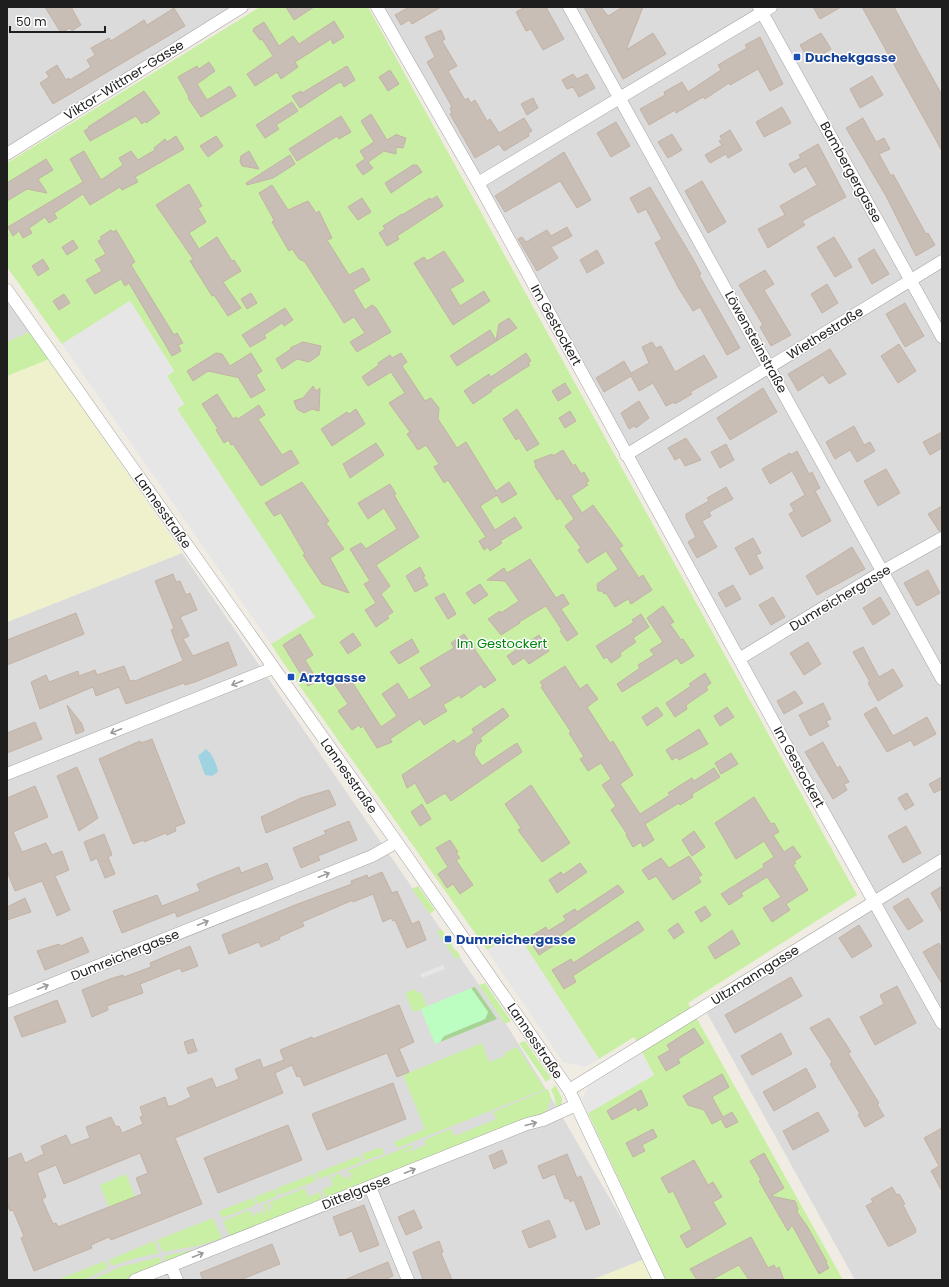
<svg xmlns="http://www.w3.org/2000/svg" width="949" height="1287" font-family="Poppins,sans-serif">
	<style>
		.residential { fill: #dcdbdb }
		.farmland { fill: #eef1cc }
		.grass { fill: #c9efa4 }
		.forest { fill: #a7d394 }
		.park { fill: #bcfec1 }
		.parking { fill: #e6e6e6 }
		.water { fill: #9fd3e2 }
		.building { fill: #c8beb6; stroke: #c3b2a4; fill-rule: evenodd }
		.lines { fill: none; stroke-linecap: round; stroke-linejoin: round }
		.street-casing { stroke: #a5a5a5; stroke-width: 13 }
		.street { stroke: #fff; stroke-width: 12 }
		.oneway { stroke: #9a9a9a }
		.transit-dot { fill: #1a4fb4; stroke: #fff; stroke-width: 1.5 }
		.labels { text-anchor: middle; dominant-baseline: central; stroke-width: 3; stroke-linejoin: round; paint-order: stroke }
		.transit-label { font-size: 13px; font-weight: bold; fill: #164399; stroke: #fff; text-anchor: start }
		.street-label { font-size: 13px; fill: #1e1e1e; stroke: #fff }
		.park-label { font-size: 13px; fill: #01870c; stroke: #fff }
	</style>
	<rect width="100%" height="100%" fill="#f0ece3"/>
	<path class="residential" d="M7,7H236L7,147Z
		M382,7H942V1280H855L707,1013L879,901Z
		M7,301L30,332L7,342Z
		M182,553L508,1027L549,1094L645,1259L592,1280H7V622Z"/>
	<path class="farmland" d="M49,359L182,553L7,622V376Z
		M645,1259L655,1280H592Z"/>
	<path class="grass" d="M260,7H368L857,895L688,1003L843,1280H666L588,1113L654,1075L634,1037L599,1059L516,932L487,950L282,661L271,644L314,617L177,409L184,404L167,376L174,371L130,301L62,344L7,267V163Z
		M30,332L49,359L7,376V342Z
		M418,886L435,910L430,914L412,889Z
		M441,929L452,944L451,945L454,951L456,950L460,955L459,958L456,959L437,932Z
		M485,983L511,1021L505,1024L479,985Z
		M416,989L417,993L421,992L427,1007L413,1012L405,993Z
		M525,1041L551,1078L546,1082L519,1043Z
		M482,1043L489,1062L505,1056L504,1053L517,1047L545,1089L397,1148L394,1142L425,1129L403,1075Z
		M555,1085L562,1098V1107L557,1110L554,1096L551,1090Z
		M548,1089L551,1098L546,1113L327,1200L322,1190L333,1185L330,1177L334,1176L337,1184L335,1175L340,1173L343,1181L342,1178L346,1176L348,1180L350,1179L349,1176L352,1175L351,1172L348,1174L347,1171L412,1145L413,1148L405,1151V1153L414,1149L416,1152V1149L425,1145L427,1148L424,1140L451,1129L455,1136L496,1119L493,1112Z
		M382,1147L384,1154L364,1161L362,1154Z
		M359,1156L362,1162L319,1179L316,1173Z
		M126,1174L135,1197L109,1207L100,1185Z
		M314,1174L316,1181L280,1195L277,1188Z
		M305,1188L308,1197L320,1192L323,1201L230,1237L223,1221L250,1210L253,1217L255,1216L254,1214L257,1212L259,1215V1212L262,1210L264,1214L266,1213L263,1205L266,1203L269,1211L271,1210L270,1207L273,1206L272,1204L269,1205L268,1203Z
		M276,1189L278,1196L258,1204L255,1197Z
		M253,1198L256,1205L222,1218L219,1211Z
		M213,1218L222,1238L201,1245L163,1252L157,1240Z
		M154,1241L159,1253L137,1258L111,1266L109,1260Z
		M197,1249L167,1263L164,1256Z
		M160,1257L163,1264L123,1280H91L120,1267Z
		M105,1261L108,1268L84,1280H57Z"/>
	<path class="forest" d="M475,987L497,1019L440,1042L444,1036L485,1019L488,1012L471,988Z"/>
	<path class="park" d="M471,988L488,1012L485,1019L444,1036L440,1042L435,1044L421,1009Z"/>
	<path class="parking" d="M130,301L174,371L167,376L184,404L177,409L315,617L271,644L62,344Z
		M516,932L599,1059L585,1067L563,1062L487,950Z
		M443,965L445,969L422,978L420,974Z
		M642,1053L654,1075L588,1113L582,1099L588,1087Z"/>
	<path class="water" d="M206,749C212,753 217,765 218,772L212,776L205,775L198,756Z"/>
	<path class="building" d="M45,7H71L81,25L72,31L70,28L61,33Z
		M286,7H314L294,20Z
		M409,7H441L412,24L409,20L401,25L395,15Z
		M525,7H546L564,39L543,50L531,29L526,31L516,12Z
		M584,7H601L608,16L623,7H643L626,50L653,33L666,54L623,79Z
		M813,7H841L820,19Z
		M862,7H894L918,52L942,95V151Z
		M174,8L185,26L53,104L40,83L49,77L46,72L57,65L66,80L69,78L70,80L91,67L87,60L95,55L91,48L109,38L111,41L144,20L147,25Z
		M334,21L344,37L333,44L331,39L295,62L298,67L281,79L277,72L255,86L247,74L273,56L262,39L260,40L257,36L253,31L254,28L264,22L279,46L293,36L299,44Z
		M441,30L445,39L442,41L457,66L448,71L465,100L468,98L471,103L475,100L487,121L490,119L499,133L524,118L532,131L528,133L529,136L504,151L499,144L475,158L450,114L452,113L450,108L452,107L427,62L435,57L425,37Z
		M821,33L831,49L810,62L800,45Z
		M760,37L783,84L770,91L758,69L730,85L729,83L705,99L703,97L676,113L675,110L649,125L640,109L665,95L664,92L682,82L688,92L721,70L718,65L747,48L745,45Z
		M209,62L215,71L197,84L207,100L230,86L236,96L201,117L188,98L189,97L178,77L197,66L199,69Z
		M347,66L355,80L344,87L341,82L338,83L300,108L292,96L301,91L302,93Z
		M390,70L399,84L388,91L379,77Z
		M573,74L577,79L587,74L595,88L579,97L573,87L567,89L562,80Z
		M872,76L883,95L860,108L850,89Z
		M144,91L160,113L146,123L145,121L142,124L136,116L90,141L84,131L89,128L88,127Z
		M533,98L538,108L527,115L521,104Z
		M292,102L298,111L276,125L279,129L265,138L256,125Z
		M782,107L791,123L764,137L756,122Z
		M371,114L387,140L397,134V135L406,138L403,148L396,147V154L384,151L368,162L373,168L363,175L356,165L365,159L360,151L374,142L361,121Z
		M341,116L351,132L339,139L337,136L297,161L289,149Z
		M863,118L876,142L884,138L890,149L879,154L891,176L893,174L926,234L928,233L935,245L916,256L886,196L846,128Z
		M616,122L630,146L611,157L597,133Z
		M730,130L742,150L728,158L726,154L710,163L705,155L722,145L719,141L722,140L720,136Z
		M672,134L682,150L668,158L658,142Z
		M176,136L184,149L135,177L138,182L122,190L120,187L90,205L83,194L54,213L57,218L49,223L45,217L29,228L32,233L23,238L19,231L13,236L8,227L83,182L70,159L84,151L101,180L123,165L119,158L131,151L138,160L155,150L154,148L165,139L167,142Z
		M216,136L223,146L208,157L200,146Z
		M818,144L846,197L802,221L805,225L768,248L758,229L785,215L780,206L817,185L806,166L794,173L789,164L801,158L799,155Z
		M249,151L259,169L242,166L240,161L241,156Z
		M564,152L591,200L577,208L560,181L505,212L495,196Z
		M290,155L295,164L273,178L247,185L246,183Z
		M46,159L53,170L38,179L47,193L27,189L7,201V183Z
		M413,165H417L422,172L391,193L385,183Z
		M702,181L726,222L708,233L685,191Z
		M189,184L202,206L198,208L206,222L189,233L199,249L217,237L232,261L234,260L241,271L223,282L241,308L228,316L214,295L212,296L190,261L193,259L156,205Z
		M272,185L288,210L308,201L316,213L319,211L332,238L327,240L349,275L363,268L370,280L353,290L365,310L372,305L376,308L391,332L357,352L350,342L365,333L354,317L344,323L305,262L299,259L292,249L289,251L272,222L274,220L259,193Z
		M650,187L693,259L701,274L699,275L740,348L727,355L700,307L693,311L678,287L655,243L662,239L646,209L638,213L630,198Z
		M437,196L443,206L397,236L399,239L387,246L379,233L385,229L383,226L402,214V215L430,198L431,200Z
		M362,198L371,212L358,220L348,207Z
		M567,227L572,236L551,247L558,258L537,271L518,239L522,237L526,242L547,230L551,236Z
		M111,230L113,232L116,230L128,250L135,262L131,265L174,335L177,333L183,343L178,345L181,351L172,356L129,283L125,286L121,279L95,294L86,280L102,271L95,260L106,254L98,241L102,239L100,237Z
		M834,237L852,267L835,277L817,247Z
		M73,240L78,248L67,255L62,247Z
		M874,249L889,274L872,284L858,259Z
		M597,250L604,263L587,273L580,260Z
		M444,251L464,281L450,289L460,306L484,291L490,301L453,325L414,263L424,257L427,261Z
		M43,259L49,269L38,276L32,266Z
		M765,270L774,284L764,290L791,335L771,346L760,327L763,325L739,285Z
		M827,284L838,303L822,313L811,294Z
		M251,293L257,303L247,309L241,299Z
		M64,294L70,303L59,310L53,301Z
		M905,303L924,336L905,347L886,314Z
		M285,308L293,320L284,326L282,323L264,335L266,338L250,347L242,335Z
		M509,318L517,328L457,366L450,356L490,330L496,340L499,324Z
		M303,342L321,346L319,355L309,362L297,359L282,369L276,359L291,349L290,348Z
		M652,342L656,348L661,346L675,372L704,355L717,377L690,392L692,394L675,404L674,402L666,406L653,383L639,391L631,376L604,392L596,378L624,361L631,373L649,363L642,347Z
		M899,344L916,371L898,383L881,356Z
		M830,349L846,374L829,384L823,375L798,391L788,374Z
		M216,353L222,354L230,366L251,353L262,371L256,375L265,390L251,398L239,379L240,378L208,371L193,381L187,371Z
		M401,353L407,362L402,366L425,401L431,398L439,408L438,419L457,448L466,442L496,491L509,482L517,494L502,503L497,495L480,506L495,530L515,517L522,528L500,541L502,543L490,551L488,547L484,550L479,541L486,537L448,480L444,483L434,467L439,464L426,445L418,450L407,434L410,432L389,403L405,393L391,372L368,386L362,377L379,365L378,363L390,355L392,358Z
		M526,353L531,361L528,363L530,365L491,390L492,391L473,404L464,391L489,374L491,377Z
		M565,383L571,393L558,401L552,391Z
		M313,386L316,391L320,388L319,411L312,409L304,413L297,409L294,401L303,398Z
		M763,388L777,412L730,440L717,418Z
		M217,394L233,419L236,417L238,419L259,405L265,415L258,419L282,455L291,450L299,463L261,486L233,444L231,445L229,440L224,443L216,430L218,429L202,404Z
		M639,401L649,418L636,428L634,426L629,429L621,413Z
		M356,409L365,424L332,446L321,429L347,412L349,414Z
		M517,409L539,444L527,451L519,438L516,440L503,419Z
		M570,411L576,421L565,428L559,418Z
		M854,426L864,445L870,442L875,451L857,462L850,450L835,459L826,442Z
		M942,432V448L930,455L923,442Z
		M686,438L701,460L685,466L680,457L675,460L668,448Z
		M376,443L384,455L350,478L343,464Z
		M726,444L734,460L720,468L711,452Z
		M563,450L573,466L575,464L581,474L584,472L589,481L586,483L588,485L571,496L582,513L593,505L623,546L619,548L639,578L643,575L652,590L631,604L628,599L615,607L606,593L604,594L602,591H598L597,584L618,569L606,551L587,563L578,550L581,548L565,526L574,519L560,498L557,500L535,466L536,465L534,461L552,454L553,456Z
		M797,451L809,474L812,472L820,488L815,491L831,521L802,537L789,514L794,511L790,504L805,495L795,476L792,471L770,484L762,469L790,453L791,455Z
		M886,469L900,493L878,506L864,481Z
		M302,482L329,521L326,523L344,549L330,558L349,593L322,584L303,555L305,554L281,513L274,516L265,503Z
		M390,484L396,494L394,495L419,537L376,565L390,586L381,594L393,612L387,616L389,618L376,627L365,610L376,603L364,584L370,581L350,549L361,543L366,549L397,529L384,508L368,519L358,503Z
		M726,487L733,499L709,512L711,516L702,521L717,547L697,558L688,542L696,537L686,518V514L709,501L707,498Z
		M942,506V531H939L928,514Z
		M753,538L761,553L756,555L763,568L750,575L735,548Z
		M852,547L865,569L817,595L806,576Z
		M530,559L556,598L563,594L569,604L561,609L578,634L569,640L567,641L560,631L562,630L546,606L519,622L520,623L501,635L488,619L500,611L501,613L519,601L505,581L487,580L504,568L507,573Z
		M420,567L425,576L423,577L428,585L415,592L406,576Z
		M928,570L940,593L917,606L904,583Z
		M173,574L176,582L180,581L186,595L190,593L197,610L180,617L189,636L183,639L193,656L228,642L237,665L195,682L185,685L184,683L126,704L119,687L96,696L93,687L40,709L31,682L46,675L49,682L78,671L79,676L95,670L97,675L124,666L130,681L134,680L135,681L183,661L171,630L174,628L155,581Z
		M480,584L488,595L474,604L466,593Z
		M733,585L741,599L726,607L718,593Z
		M444,593L456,614L448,619L435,598Z
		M773,597L785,617L771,625L759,605Z
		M880,597L890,614L873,625L863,608Z
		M663,606L674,622L670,624L681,640L683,639L694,656L681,664L677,658L622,692L617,684L640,668L638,665L654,655L650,650L663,642L647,618Z
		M76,613L84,634L7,665V640Z
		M641,614L649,627L633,638L636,642L620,653L621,656L611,663L607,657L604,659L596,646L634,622L632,620Z
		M353,633L361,645L348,654L340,642Z
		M300,634L313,655L305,660L318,681L308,686L283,645Z
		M464,634L496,680L484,688L481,684L461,698L459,695L443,705L447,711L424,725L420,719L390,739L392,742L377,748L363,726L361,728L359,725L352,730L338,711L348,704L335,685L349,677L381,727L397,716L382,694L398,683L409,700L432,686L420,668L454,648L451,643Z
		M539,635L549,651L529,664L524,658L513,665L507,656Z
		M412,639L419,652L399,664L390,652Z
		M808,642L821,664L804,675L790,653Z
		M863,647L879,677L893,669L903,686L878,701L868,683L870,682L853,652Z
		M565,666L580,689L587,684L598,699L587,707L610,743L613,741L633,775L620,784L640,814L670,795L668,793L692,778L694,781L714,768L720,777L692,794L693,797L680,805L679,803L645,824L654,840L643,847L641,842L633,847L626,835L627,834L611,810L616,806L602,785L611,779L601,763L588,771L580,759L584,757L569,733L571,732L541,687L543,686L540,682Z
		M705,673L711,683L706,687L708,690L686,705L687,709L675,717L666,703L691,686L689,684Z
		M795,691L803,703L784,714L777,701Z
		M823,703L831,719L826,721L829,726L810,736L799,715Z
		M67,705L82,724L84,731L76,734Z
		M657,707L663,715L647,726L642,717Z
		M727,707L734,717L720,726L714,716Z
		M876,707L893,736L927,717L936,734L914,746L911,740L887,752L864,714Z
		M503,708L509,716L480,738L482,741L476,745L474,754L482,766L517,743L522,752L451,801L445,793L427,804L415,783L407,788L402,775L454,740L457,744L474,733L472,729Z
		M35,722L42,739L7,753V733Z
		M699,729L708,744L679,760L677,757L672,760L666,750Z
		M152,739L185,823L175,827L176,831L167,835L166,833L144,842V840L133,844L99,759L140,741L141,743Z
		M823,742L837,768L840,766L849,782L844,784L847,790L833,799L805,752Z
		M731,753L738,764L721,774L715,763Z
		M77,767L98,818L79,831L57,776Z
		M942,777V789L934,793L929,784Z
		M531,785L570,843L542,862L518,830L521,828L505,804Z
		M35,786L48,817L13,832L22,852L46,843L52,855L62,851L69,870L55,876L70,910L57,916L42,881L15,891L7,871V798Z
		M329,790L336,805L266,833L261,817L301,798Z
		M907,793L914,805L905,810L898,798Z
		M754,797L771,824L774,823L779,832L773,835L784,852L793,846L801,857L794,861L796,863L793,865L808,890L786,904L790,910L772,922L763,908L781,897L767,877L741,893L743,896L729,905L721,894L764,867L763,864L774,857L764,841L736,859L715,823Z
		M422,804L431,819L420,826L411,812Z
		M349,821L357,840L318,856L320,860L301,868L293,848L326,834L324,831Z
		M906,826L921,853L903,863L888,836Z
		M694,831L705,847L692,856L682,840Z
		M104,834L112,855L108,857L115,874L105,878L97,858L91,861L84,842Z
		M450,840L458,852L456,853L460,858L456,860L473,885L460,894L453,884L447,888L438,874L448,867L436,848Z
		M689,856L702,875L698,877L701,882L673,900L656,876L649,880L642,870L661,858L669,868Z
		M267,863L273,879L177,917L175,912L122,933L113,911L157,895L162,906L200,891L197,884L221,874L239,867L241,873Z
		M580,863L587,872L557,893L549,880L561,872L563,875Z
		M382,872L392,893L397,891L412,924L419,921L426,940L407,948L395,920L393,921L391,918L383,922L373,894L353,902V900L302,922L304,926L279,937L280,939L261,947L259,942L229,954L222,935L295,905L352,884L351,881L367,875L368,878Z
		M618,885L624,892L551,942L553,946L539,955L528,938L546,927L548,931L566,920L563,916L575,909L577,912Z
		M942,886V913L931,893Z
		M25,898L31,912L7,920V907Z
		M908,898L923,921L908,930L893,907Z
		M705,906L711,915L701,922L695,912Z
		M638,921L644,930L574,975L573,976L576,982L564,989L552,970L571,959L573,963Z
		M678,923L684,932L674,939L668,930Z
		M859,925L872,946L852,958L839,938Z
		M732,930L740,944L715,959L708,947Z
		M82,937L89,952L45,970L37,951L59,944L61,946Z
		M939,943L942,949V984L923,952Z
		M190,946L198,966L182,972L180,968L140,984L143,993L107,1006L108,1010L92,1017L82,990L110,979L123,975L124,977L151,967L150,963Z
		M791,977L802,996L735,1033L725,1015Z
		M897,986L916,1023L875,1045L860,1017L884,1004L880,995Z
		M57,1000L66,1022L22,1037L14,1017Z
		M399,1005L414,1042L399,1049L409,1072L397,1077L387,1053L304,1086L300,1076L297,1077L292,1065L275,1073L283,1093L175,1138L202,1204L111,1240L109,1237L91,1245L92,1248L34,1271L21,1238L24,1236L13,1210L10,1211L7,1204V1159L21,1153L25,1163L44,1154L41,1146L66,1135L71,1145L90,1138L86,1127L111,1117L116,1127L119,1126L122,1133L143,1124L140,1117L143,1116L140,1107L165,1097L168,1106H172L191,1097L187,1088L212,1078L216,1088L239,1079L235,1069L260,1059L263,1068L284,1060L280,1050L312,1037L313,1039ZM140,1153L148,1173L136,1178L142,1194L58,1227L56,1223L53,1224L42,1199L46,1197L37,1173L56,1165L64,1184Z
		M829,1018L851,1052L848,1053L879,1103L877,1104L884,1116L865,1127L858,1115L860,1114L830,1064L832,1062L810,1028Z
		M694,1028L704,1043L678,1059L680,1063L666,1071L658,1057L670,1050L667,1045Z
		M781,1033L792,1054L752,1075L741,1056Z
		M193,1039L197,1051L188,1054L184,1042Z
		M806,1068L816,1087L774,1111L763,1092Z
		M722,1074L729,1087L712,1097L723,1117L732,1112L738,1122L726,1128L721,1119L712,1124L704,1110L688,1105L683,1096Z
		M393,1083L406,1119L327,1150L312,1114Z
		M641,1090L648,1105L638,1111L636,1107L612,1120L607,1111Z
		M818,1112L829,1131L793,1150L783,1131Z
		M288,1125L302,1160L218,1193L204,1158Z
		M942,1128V1191L931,1171L939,1166L924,1138Z
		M653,1129L657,1137L642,1145L645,1151L633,1157L626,1143Z
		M502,1150L507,1163L494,1169L489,1156Z
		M764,1153L784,1188L771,1196L795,1201L798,1209L797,1212L807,1226L827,1262L826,1263L829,1268L819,1274L792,1225L788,1231L759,1181L761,1180L750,1161Z
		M567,1154L577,1178L581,1176L600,1224L586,1230L574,1200L570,1202L569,1198L565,1199L555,1174L543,1179L538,1166Z
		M694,1160L708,1185L713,1182L722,1197L713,1202L726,1224L687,1248L680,1236L692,1229L673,1191L669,1193L661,1178Z
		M892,1187L897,1195L899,1194L905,1204L903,1205L916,1230L915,1233L890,1246H888L866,1206L873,1202L871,1199Z
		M364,1205L379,1245L360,1252L352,1231L340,1236L333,1217Z
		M414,1210L422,1228L406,1235L398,1217Z
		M549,1220L556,1237L529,1248L522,1231Z
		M751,1237L768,1268L774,1265L776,1269L779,1267L784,1280H749L739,1265L711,1280H697L690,1269Z
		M439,1241L443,1252L441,1253L452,1280H423L413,1252Z
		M272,1244L280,1264L240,1280H203L200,1273Z
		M388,1262L393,1276L384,1280H344Z"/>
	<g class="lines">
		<defs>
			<path id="street" d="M377,7L478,183L795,761L942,1023
				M569,7L942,679
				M759,7L942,337
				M7,154L242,7
				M478,183L771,7
				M7,290L408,858L569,1090L659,1280
				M626,455L942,261
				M739,659L883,571L942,538
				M7,774L273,668
				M7,1002L372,856L397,842
				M569,1090L942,860
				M370,1187L408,1280
				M171,1266L177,1280
				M135,1280L527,1124L543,1120L576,1105"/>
		</defs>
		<use href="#street" class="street-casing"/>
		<use href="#street" class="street"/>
	</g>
	<defs><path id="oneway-shaft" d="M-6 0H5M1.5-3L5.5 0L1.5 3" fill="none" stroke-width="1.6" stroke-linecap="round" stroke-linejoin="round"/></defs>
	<g class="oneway">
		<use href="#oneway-shaft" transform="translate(237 683) rotate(158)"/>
		<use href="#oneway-shaft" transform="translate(116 731) rotate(158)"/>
		<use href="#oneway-shaft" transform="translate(324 875) rotate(-22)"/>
		<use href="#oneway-shaft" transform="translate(203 923) rotate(-22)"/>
		<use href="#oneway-shaft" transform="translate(43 987) rotate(-22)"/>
		<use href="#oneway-shaft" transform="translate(531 1124) rotate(-15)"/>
		<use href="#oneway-shaft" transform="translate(410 1171) rotate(-22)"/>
		<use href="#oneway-shaft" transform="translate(198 1255) rotate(-22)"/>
	</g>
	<g class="transit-dot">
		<rect x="793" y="53" width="8" height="8" rx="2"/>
		<rect x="287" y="673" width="8" height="8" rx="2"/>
		<rect x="444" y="935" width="8" height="8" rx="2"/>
	</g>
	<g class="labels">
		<g class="transit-label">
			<text x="805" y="57">Duchekgasse</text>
			<text x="299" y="677">Arztgasse</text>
			<text x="456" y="939">Dumreichergasse</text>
		</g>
		<g class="street-label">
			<text transform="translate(124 80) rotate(-32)">Viktor-Wittner-Gasse</text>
			<text transform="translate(851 172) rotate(61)">Bambergergasse</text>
			<text transform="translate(556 325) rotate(61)">Im Gestockert</text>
			<text transform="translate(825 333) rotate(-32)">Wiethestraße</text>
			<text transform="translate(756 342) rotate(61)">Löwensteinstraße</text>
			<text transform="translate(163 511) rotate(55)">Lannesstraße</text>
			<text transform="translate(840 598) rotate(-31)">Dumreichergasse</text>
			<text transform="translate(799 767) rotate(61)">Im Gestockert</text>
			<text transform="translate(349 776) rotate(55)">Lannesstraße</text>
			<text transform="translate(125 955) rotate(-22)">Dumreichergasse</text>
			<text transform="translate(755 975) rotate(-32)">Ultzmanngasse</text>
			<text transform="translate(535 1041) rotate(56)">Lannesstraße</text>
			<text transform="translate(356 1192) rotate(-22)">Dittelgasse</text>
		</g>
		<g class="park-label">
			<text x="502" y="643">Im Gestockert</text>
		</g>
	</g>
	<rect width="949" height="1287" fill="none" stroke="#1e1e1e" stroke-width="16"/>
	<path d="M10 26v6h95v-6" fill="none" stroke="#1e1e1e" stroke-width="2"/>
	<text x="16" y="26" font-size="12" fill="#1e1e1e" stroke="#ffffff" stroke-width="3" paint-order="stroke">50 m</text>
</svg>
